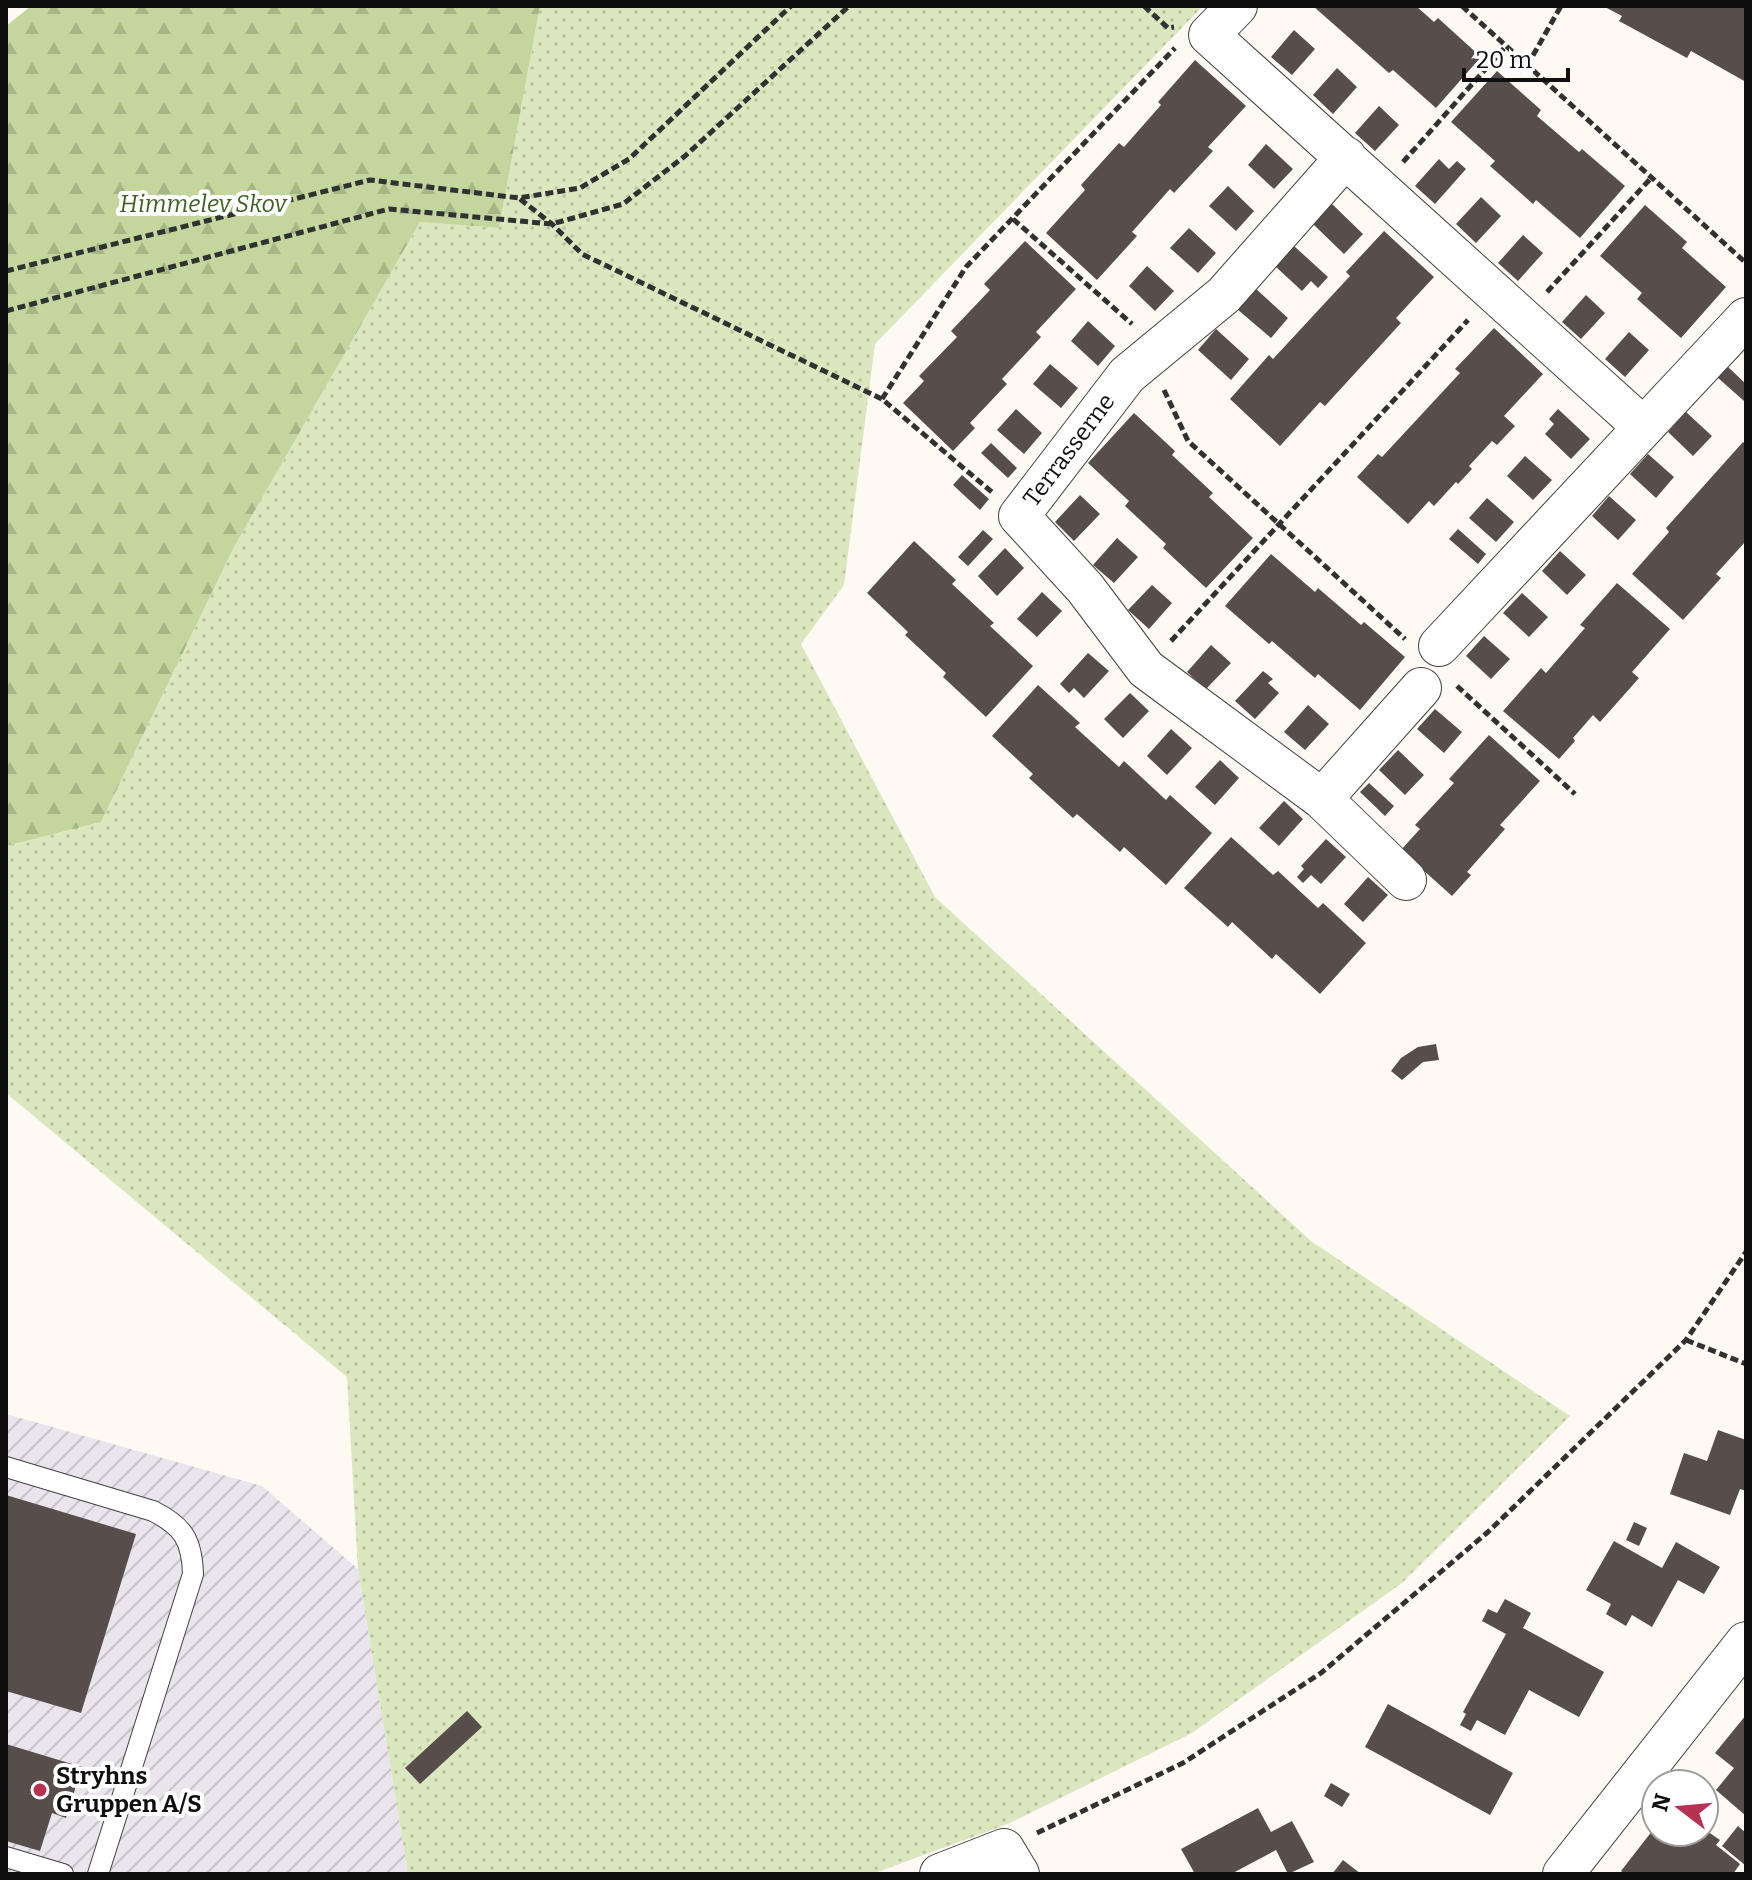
<svg xmlns="http://www.w3.org/2000/svg" width="1752" height="1880" font-family="Bitter,serif">
	<style>
		.industrial { fill: url(#industrial-furrows) }
		.grass { fill: url(#grass-dots) }
		.forest { fill: url(#forest-firs) }
		.building { fill: #574e4c }
		.lines { fill: none; stroke-linecap: round; stroke-linejoin: round }
		.service-casing { stroke: #424242; stroke-width: 22 }
		.minor-casing { stroke: #424242; stroke-width: 42 }
		.path { stroke: #313131; stroke-width: 5; stroke-dasharray: 8 4; stroke-linecap: butt }
		.service { stroke: #fff; stroke-width: 20 }
		.minor { stroke: #fff; stroke-width: 40 }
		.poi-dot { fill: #b63152; stroke: #fff; stroke-width: 3 }
		.labels { text-anchor: middle; dominant-baseline: central; stroke-width: 8; stroke-linejoin: round; paint-order: stroke }
		.park-label { font-size: 24px; font-style: italic; fill: #3e6324; stroke: #fff }
		.street-label { font-size: 24px; fill: #0f0f0f; stroke: #fff }
		.poi-label { font-size: 24px; font-weight: bold; fill: #0f0f0f; stroke: #fff; text-anchor: start }
	</style>
	<defs>
		<pattern id="industrial-furrows" width="10" height="10" patternUnits="userSpaceOnUse" patternTransform="scale(2)"><rect width="10" height="10" fill="#eae5ed"/><path d="M-1 1l2-2M0 10L10 0M9 11l2-2" fill="none" stroke="#c8c3ca"/></pattern>
		<pattern id="grass-dots" width="8" height="8" patternUnits="userSpaceOnUse" patternTransform="scale(2)"><rect width="8" height="8" fill="#dbe7be"/><path d="M2 2h.1M6 6h.1" fill="none" stroke="#bbc5a2" stroke-width="1.8" stroke-linecap="round"/></pattern>
		<pattern id="forest-firs" width="22" height="20" patternUnits="userSpaceOnUse" patternTransform="scale(2)"><rect width="22" height="20" fill="#c3d69e"/><path d="M5 1l3.5 6h-7zM16 11l3.5 6h-7z" fill="#a6b687"/></pattern>
	</defs>
	<rect width="100%" height="100%" fill="#fef9f3"/>
	<path class="industrial" d="M6,1414L262,1486L358,1569L408,1874H6Z"/>
	<path class="grass" d="M540,6H1203L875,344L844,585L801,644L935,897L1311,1241L1570,1416L1402,1583L1192,1733L1008,1824L872,1874H408L358,1569L347,1377L6,1093V846L101,822L234,547L420,222L499,228Z"/>
	<path class="forest" d="M31,6H540L499,228L420,222L234,547L101,822L6,846V26Z"/>
	<path class="building" d="M1313,6H1416L1434,22L1438,18L1481,57L1436,108L1393,70L1389,73Z
		M1603,6H1746V82L1691,51L1687,58L1619,21L1622,16Z
		M1294,30L1315,49L1292,75L1271,57Z
		M1195,60L1246,106L1208,147L1213,151L1174,193L1170,189L1132,232L1137,236L1097,280L1046,233L1085,190L1081,185L1119,143L1124,147L1161,105L1158,102Z
		M1337,68L1357,87L1333,114L1313,95Z
		M1497,71L1541,110L1537,116L1579,152L1582,149L1625,186L1580,238L1536,200L1533,204L1490,166L1495,161L1451,122Z
		M1379,106L1399,125L1375,151L1355,133Z
		M1266,144L1293,169L1274,189L1248,165Z
		M1439,159L1449,169L1457,161L1466,169L1435,204L1415,186Z
		M1228,186L1254,211L1236,231L1209,206Z
		M1481,197L1501,216L1476,243L1456,224Z
		M1332,204L1363,234L1344,254L1313,224Z
		M1645,205L1687,242L1682,248L1726,287L1681,338L1637,299L1642,293L1600,256Z
		M1189,228L1216,253L1198,273L1170,248Z
		M1384,231L1434,277L1396,318L1401,323L1325,406L1320,402L1280,446L1230,399L1269,355L1273,359L1350,276L1346,272Z
		M1523,235L1543,253L1518,281L1498,263Z
		M1025,241L1076,289L1036,332L1041,337L1002,379L1007,384L970,423L975,428L953,451L903,403L924,381L919,376L957,337L951,331L990,290L984,284Z
		M1294,246L1328,277L1318,288L1311,281L1302,291L1275,266Z
		M1147,266L1174,291L1155,311L1129,286Z
		M1255,288L1288,318L1271,338L1237,309Z
		M1586,295L1605,313L1581,339L1562,322Z
		M1088,321L1115,346L1098,366L1071,341Z
		M1494,328L1543,374L1504,416L1515,426L1497,445L1492,441L1469,466L1472,469L1458,484L1456,482L1434,506L1429,501L1408,524L1357,477L1378,454L1382,457L1460,373L1455,369Z
		M1216,329L1249,359L1231,380L1198,350Z
		M1629,332L1649,350L1625,377L1605,359Z
		M1050,364L1078,388L1061,408L1033,384Z
		M1727,366L1746,384L1744,401L1717,377Z
		M1016,409L1042,433L1024,454L997,430Z
		M1558,409L1590,439L1571,459L1545,434L1554,424L1549,419Z
		M1686,412L1712,436L1693,456L1668,432Z
		M1134,413L1175,451L1172,455L1213,493L1209,497L1253,538L1206,588L1163,548L1166,544L1125,506L1129,501L1088,463Z
		M1743,442L1746,445V541L1716,574L1721,578L1683,620L1632,574L1669,532L1666,528Z
		M991,443L1017,468L1008,478L981,453Z
		M1648,454L1674,477L1656,498L1630,474Z
		M1525,456L1552,480L1533,500L1507,476Z
		M962,475L989,499L980,510L953,485Z
		M1080,495L1100,514L1074,541L1055,522Z
		M1609,496L1636,520L1618,540L1592,516Z
		M1487,498L1514,522L1496,542L1469,518Z
		M1458,529L1486,554L1478,564L1449,539Z
		M983,530L993,539L968,566L958,557Z
		M1117,538L1138,557L1114,583L1093,565Z
		M914,541L956,580L952,584L994,623L990,626L1033,666L986,717L943,677L946,673L905,635L908,632L867,593Z
		M1005,548L1024,568L997,596L978,576Z
		M1560,551L1586,575L1567,595L1542,571Z
		M1271,554L1315,592L1318,588L1361,625L1364,622L1405,657L1360,710L1318,674L1315,678L1272,641L1269,644L1225,606Z
		M1617,583L1670,629L1632,672L1639,678L1600,722L1593,715L1573,738L1575,741L1559,759L1503,711L1541,668L1546,673L1585,628L1580,625Z
		M1152,585L1172,603L1149,629L1128,610Z
		M1042,592L1062,611L1037,637L1017,619Z
		M1522,593L1548,617L1529,637L1503,613Z
		M1484,636L1510,659L1491,679L1466,656Z
		M1211,645L1231,663L1206,689L1187,672Z
		M1088,653L1109,671L1084,698L1074,688L1069,693L1060,684Z
		M1263,671L1273,679L1268,683L1279,693L1255,719L1235,701Z
		M1038,685L1080,723L1075,727L1119,767L1124,761L1166,800L1170,795L1212,833L1166,885L1124,847L1120,852L1077,814L1073,818L1029,778L1033,774L992,736Z
		M1130,693L1149,711L1123,738L1104,719Z
		M1308,705L1329,724L1305,750L1284,732Z
		M1435,709L1462,732L1444,753L1417,729Z
		M1171,729L1192,748L1167,775L1147,756Z
		M1489,735L1540,781L1500,825L1505,829L1467,872L1471,875L1452,896L1401,850L1420,829L1415,825L1454,783L1449,779Z
		M1398,750L1424,775L1405,795L1379,770Z
		M1220,760L1239,778L1215,805L1195,787Z
		M1369,783L1394,806L1385,816L1360,792Z
		M1284,801L1303,819L1279,846L1259,828Z
		M1231,837L1273,875L1278,871L1318,908L1323,903L1366,943L1320,994L1276,954L1272,959L1232,922L1228,927L1184,888Z
		M1326,839L1346,857L1321,884L1311,875L1303,883L1297,877L1304,869L1301,866Z
		M1368,877L1388,895L1363,922L1344,904Z
		M1436,1044L1439,1060L1423,1062L1402,1080L1391,1071L1401,1058L1418,1047Z
		M1718,1430L1746,1440V1491L1740,1489L1730,1515L1670,1494L1684,1453L1707,1461Z
		M6,1495L136,1534L81,1713L6,1691Z
		M1634,1522L1647,1528L1639,1546L1626,1540Z
		M1614,1541L1662,1568L1676,1542L1720,1567L1704,1594L1678,1580L1652,1627L1632,1615L1626,1626L1606,1614L1611,1604L1586,1590Z
		M1505,1599L1531,1613L1523,1628L1604,1672L1579,1717L1529,1690L1505,1735L1477,1720L1471,1731L1460,1725L1466,1714L1463,1712L1506,1634L1482,1621L1488,1609L1497,1613Z
		M1388,1704L1513,1773L1490,1815L1365,1747Z
		M467,1711L482,1727L420,1784L405,1768Z
		M1746,1715V1816L1716,1790L1734,1768L1715,1753Z
		M6,1744L82,1767L66,1818L52,1813L40,1851L6,1841Z
		M1331,1783L1350,1794L1342,1807L1324,1796Z
		M1258,1808L1271,1832L1292,1821L1314,1862L1288,1874L1276,1850L1231,1874H1195L1181,1849Z
		M1656,1826V1832H1704V1829L1720,1840L1716,1845L1740,1864L1733,1874H1625L1621,1871Z
		M1738,1826L1746,1833V1866L1722,1846Z
		M1343,1860L1361,1874H1332Z"/>
	<g class="lines">
		<defs>
			<path id="service" d="M6,1467L153,1511C183,1526 192,1540 193,1574L98,1874
				M6,1857L63,1874"/>
			<path id="minor" d="M1237,6L1209,35L1642,426
				M1346,157L1224,295L1127,375L1019,516L1085,588L1146,669L1322,799L1406,880
				M1439,646L1746,318
				M1322,799L1421,688
				M940,1874L1004,1849L1019,1874
				M1563,1874L1746,1642"/>
		</defs>
		<use href="#service" class="service-casing"/>
		<use href="#minor" class="minor-casing"/>
		<path class="path" d="M1144,6L1168,28L1174,27
			M1462,6L1746,263
			M1527,66L1561,6
			M1403,162L1506,46
			M520,199L552,224L582,254L882,399L993,493
			M1013,219L1132,324
			M6,271L370,180L519,198L580,188L629,159L791,6
			M1547,292L1651,178
			M6,311L389,209L552,224L623,204L685,156L849,6
			M1164,390L1188,441L1405,639
			M882,399L966,267L1175,48
			M1171,641L1468,320
			M1457,686L1575,794
			M1686,1340L1746,1364
			M1037,1833L1183,1763L1321,1673L1488,1532L1686,1340L1746,1252"/>
		<use href="#service" class="service"/>
		<use href="#minor" class="minor"/>
	</g>
	<circle class="poi-dot" cx="40" cy="1790" r="8"/>
	<g class="labels">
		<g class="park-label">
			<text x="203" y="204">Himmelev Skov</text>
		</g>
		<g class="street-label">
			<text transform="translate(1069 450) rotate(-53)">Terrasserne</text>
		</g>
		<g class="poi-label">
			<text x="56" y="1776">Stryhns<tspan x="56" dy="28">Gruppen A/S</tspan></text>
		</g>
	</g>
	<rect width="1752" height="1880" fill="none" stroke="#0f0f0f" stroke-width="16"/>
	<g transform="translate(1680 1808) rotate(286)"><circle r="38" fill="#ffffff" stroke="#9f9f9f" stroke-width="2"/>
	<path d="M0-6L14 30L0 20L-14 30Z" fill="#b63152"/>
	<text y="-12" font-size="22" font-weight="bold" text-anchor="middle" fill="#0f0f0f">N</text>
	</g>
	<path d="M1464 68v12h104v-12" fill="none" stroke="#0f0f0f" stroke-width="4"/>
	<text x="1476" y="68" font-size="24" fill="#0f0f0f" stroke="#ffffff" stroke-width="6" paint-order="stroke">20 m</text>
</svg>
